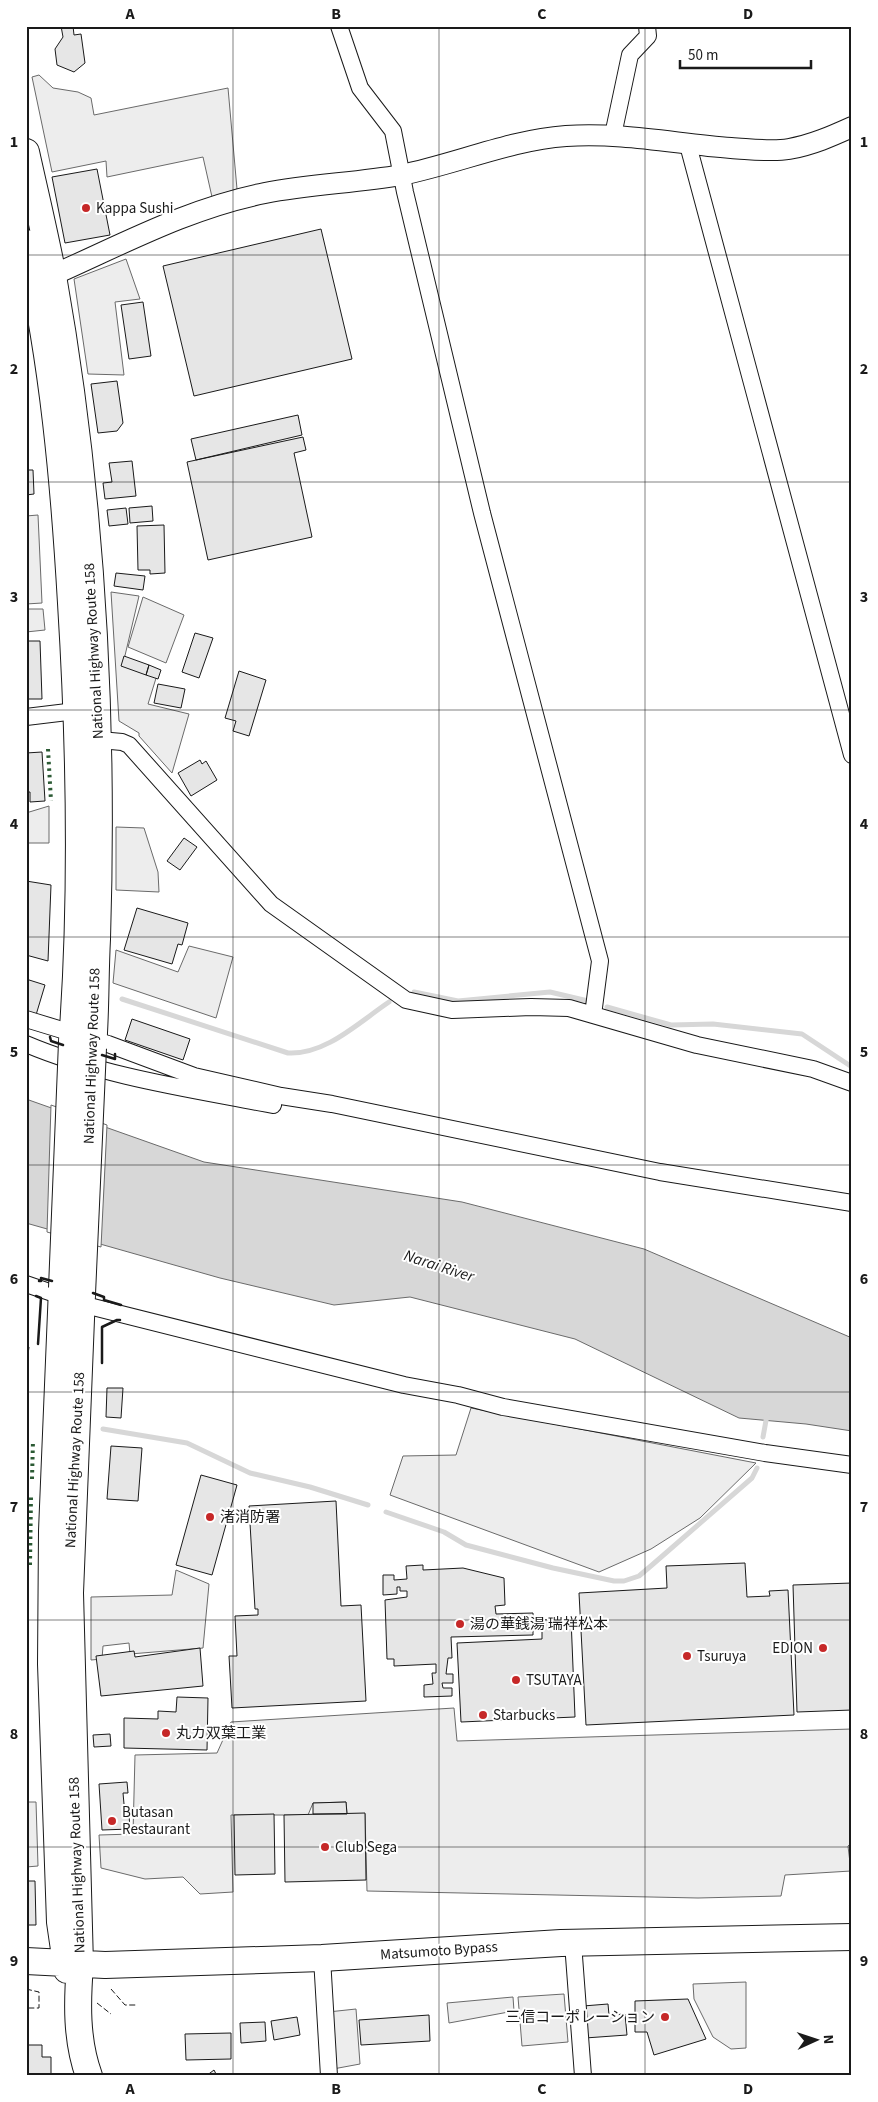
<svg xmlns="http://www.w3.org/2000/svg" width="878" height="2102" font-family="'Source Sans 3','Noto Sans JP',sans-serif">
	<style>
		.built { fill: #ededed; stroke: #6a6a6a }
		.water { fill: #d7d7d7; stroke: #6a6a6a }
		.pier { fill: #fff; stroke: #6a6a6a }
		.lines { fill: none; stroke-linecap: round; stroke-linejoin: round }
		.stream { stroke: #d7d7d7; stroke-width: 5 }
		.building { fill: #e6e6e6; stroke: #1a1a1a }
		.minor-casing { stroke: #1a1a1a; stroke-width: 18 }
		.tertiary-casing { stroke: #1a1a1a; stroke-width: 22 }
		.trunk-casing { stroke: #1a1a1a; stroke-width: 28 }
		.minor { stroke: #fff; stroke-width: 16 }
		.tertiary { stroke: #fff; stroke-width: 20 }
		.trunk { stroke: #fff; stroke-width: 26 }
		.trunk-bridge-casing { stroke: #1a1a1a; stroke-width: 28; stroke-linecap: butt }
		.trunk-bridge { stroke: #fff; stroke-width: 26 }
		.hedge { stroke: #2b5a34; stroke-width: 4; stroke-dasharray: 2.5 4; stroke-linecap: butt }
		.fence { stroke: #1a1a1a; stroke-width: 1; stroke-dasharray: 6 2.5; stroke-linecap: butt }
		.wall { stroke: #1a1a1a; stroke-width: 2.5 }
		.grid { fill: none; stroke: #1a1a1a; stroke-width: 1; stroke-opacity: 0.55 }
		.poi-dot { fill: #c62828; stroke: #fff; stroke-width: 2 }
		.labels { text-anchor: middle; dominant-baseline: central; stroke-width: 4; stroke-linejoin: round; paint-order: stroke }
		.poi-label { font-size: 15px; fill: #1a1a1a; stroke: #fff; text-anchor: start }
		.street-label { font-size: 15px; fill: #1a1a1a; stroke: #fff }
		.water-label { font-size: 16px; font-style: italic; fill: #1a1a1a; stroke: #fff }
		.neatline { fill: none; stroke: #1a1a1a; stroke-width: 2 }
		.grid-label { font-size: 16px; text-anchor: middle; font-weight: bold; fill: #1a1a1a }
	</style>
	<rect width="100%" height="100%" fill="#fff"/>
	<path class="built" d="M39,75L53,88L78,92L91,98L94,115L228,88L237,189L212,197L203,157L107,177L106,161L52,172L32,77Z
		M126,259L140,299L115,302L124,375L88,374L74,279Z
		M38,515L42,603L26,604V516Z
		M111,592L139,596L123,664L157,675L148,704L189,714L172,773L139,736V733L119,721Z
		M143,597L184,615L166,663L128,647Z
		M26,609H43L45,630L26,632Z
		M49,806V843H26V813Z
		M116,827L144,828L158,872L159,892L116,890Z
		M189,946L233,957L216,1018L113,983L116,950L178,972Z
		M471,1408L756,1463L700,1518L651,1549L599,1572L390,1495L403,1456L456,1455Z
		M176,1570L209,1584L203,1648L130,1654L129,1643L103,1646L102,1659L91,1660V1597L172,1595Z
		M454,1708L457,1741L852,1729V1842L848,1846L851,1871L785,1875L781,1896L698,1898L367,1891L365,1814H347L346,1802L313,1803L308,1815H231L233,1892L200,1894L183,1877L145,1879L101,1868L99,1835L133,1834L135,1755L217,1753L231,1722Z
		M26,1802H36L38,1866L26,1867Z
		M746,1982V2048L731,2049L713,2037L694,1999L693,1984Z
		M564,1994L568,2042L522,2046L518,1997Z
		M513,1997L514,2011L449,2023L447,2003Z
		M356,2009L360,2064L333,2069L328,2012Z"/>
	<path class="water" d="M26,1099L204,1162L462,1202L644,1249L852,1338V1431L806,1424L739,1418L575,1339L410,1297L334,1305L220,1278L26,1223Z"/>
	<path class="pier" d="M51,1105L107,1125L101,1247L47,1232Z"/>
	<g class="lines">
		<path class="stream" d="M414,992L458,1001L550,992L588,1001
			M122,999L288,1053C326,1055 359,1022 389,1002
			M607,1007L671,1025L713,1024L802,1034L852,1067
			M103,1429L187,1443L250,1473L310,1487L368,1505
			M763,1437L767,1415
			M386,1512L444,1532L466,1545L553,1568L614,1581H624L639,1576L652,1565L752,1478L757,1468"/>
	</g>
	<path class="building" d="M61,26H73L74,35L81,34L85,63L74,72L57,65L55,49L63,37Z
		M97,169L110,235L65,243L52,177Z
		M321,229L352,359L194,396L163,266Z
		M143,302L151,356L129,359L121,305Z
		M117,381L123,423L117,431L98,433L91,384Z
		M298,415L302,435L196,460L191,439Z
		M303,437L306,450L294,453L312,537L208,560L187,462Z
		M132,461L136,496L105,499L103,483L112,482L109,463Z
		M26,470H33L34,494L26,495Z
		M152,506L153,521L130,523L129,508Z
		M126,508L128,524L109,526L107,510Z
		M164,525L165,573L150,574V570H138L137,526Z
		M116,573L145,576L143,590L114,586Z
		M195,633L213,638L199,678L182,672Z
		M26,641H40L42,699H26Z
		M124,656L149,665L146,675L121,666Z
		M149,665L161,670L158,679L146,675Z
		M239,671L266,680L249,736L233,731L236,721L225,718Z
		M158,684L185,689L181,708L154,703Z
		M42,752L45,801L30,802V792H26V753Z
		M200,760L202,764L206,761L217,780L191,796L178,773Z
		M184,838L197,847L180,870L167,861Z
		M26,881L51,885L48,961L26,955Z
		M137,908L188,923L182,945L178,944L172,964L124,950Z
		M26,979L45,985L36,1015L26,1012Z
		M132,1019L190,1039L183,1060L125,1040Z
		M26,1346L29,1347L26,1369Z
		M107,1388H123L121,1418L106,1417Z
		M111,1446L142,1448L138,1501L107,1499Z
		M201,1475L237,1485L212,1575L176,1565Z
		M336,1501L341,1606L361,1605L366,1701L232,1708L229,1656H237L235,1616L258,1615V1609H255L249,1506Z
		M745,1563L747,1597L770,1596L769,1591L788,1590L794,1715L586,1725L579,1593L667,1588L666,1566Z
		M423,1565V1570L463,1568L504,1578L505,1605L495,1606L496,1614L533,1613V1635L451,1637L452,1658H448L446,1674H453V1683H442L443,1688H452V1696L424,1697V1685L433,1684L432,1673H436V1664L394,1666V1659H387L385,1600L407,1597V1591H400V1587H397V1594L383,1595V1575H394V1580L407,1579L406,1566Z
		M852,1583V1710L797,1712L793,1585Z
		M571,1618L575,1717L461,1722L457,1643L542,1639V1620Z
		M200,1648L203,1686L101,1696L96,1656L134,1651L135,1657Z
		M177,1697L208,1698L207,1750L124,1748V1718L158,1719V1711L176,1712Z
		M110,1734L111,1746L94,1747L93,1735Z
		M127,1782L128,1793H123L125,1815H129L130,1829L102,1830L99,1784Z
		M346,1802L347,1814H313V1803Z
		M365,1813L366,1880L285,1882L284,1815Z
		M274,1814L275,1874L235,1875L234,1815Z
		M26,1881H35L36,1925H26Z
		M688,1999L706,2039L654,2055L647,2032H635V2001Z
		M608,2004L609,2015L625,2014L627,2035L585,2038L583,2006Z
		M429,2015L430,2041L361,2045L359,2020Z
		M297,2017L300,2035L274,2040L271,2021Z
		M265,2022L266,2041L241,2043L240,2023Z
		M26,2031L28,2045H42V2057H51V2076H26Z
		M231,2033V2059L186,2060L185,2034Z
		M214,2070L217,2076H206Z"/>
	<g class="lines">
		<defs>
			<path id="minor" d="M339,26L360,88L393,131L405,192L482,513L600,961L593,1015
				M613,135L630,55L648,36L647,26
				M688,145L852,755
				M26,717L84,710
				M89,739L122,742L129,745L271,904L406,1000L452,1010L531,1007L569,1008L697,1045L813,1069L852,1083
				M26,1019L108,1044L194,1076L281,1096L332,1104L660,1172L852,1203
				M26,1044C104,1077 191,1089 273,1105
				M26,1284L61,1296
				M81,1304L404,1385L458,1395L503,1407L765,1453L852,1465
				M573,1943L583,2076
				M322,1958L329,2076"/>
			<path id="tertiary" d="M41,273L53,275C123,244 189,208 265,193C310,184 356,183 401,175C456,164 510,140 566,136C621,132 677,144 731,148C750,149 771,152 789,149C812,145 832,136 852,127"/>
			<path id="trunk" d="M26,152C35,193 45,234 53,276C92,495 104,717 97,939C95,976 96,1012 93,1048
				M26,243C53,361 64,482 71,603C80,749 83,896 72,1042
				M62,1288L52,1531L51,1664L60,1922L67,1970
				M82,1294L70,1593L80,1965C77,2002 76,2040 89,2076
				M26,1961L105,1965L322,1958L561,1943L852,1937"/>
		</defs>
		<use href="#minor" class="minor-casing"/>
		<use href="#tertiary" class="tertiary-casing"/>
		<use href="#trunk" class="trunk-casing"/>
		<use href="#minor" class="minor"/>
		<use href="#tertiary" class="tertiary"/>
		<use href="#trunk" class="trunk"/>
		<defs>
			<path id="trunk-bridge" d="M62,1288L72,1042
				M82,1294L93,1048"/>
		</defs>
		<use href="#trunk-bridge" class="trunk-bridge-casing"/>
		<use href="#trunk-bridge" class="trunk-bridge"/>
		<path class="hedge" d="M48,749L51,801
			M32,1479L33,1440
			M30,1565L31,1497"/>
		<path class="fence" d="M26,1989L39,1992V2008H26
			M111,1989L125,2005H137
			M97,2003L111,2014"/>
		<path class="wall" d="M50,1037L51,1041L63,1045
			M102,1055L115,1059V1054
			M39,1281H41V1278L52,1281
			M93,1293L104,1297V1300L121,1305
			M36,1296L41,1298L38,1344
			M102,1363V1327L117,1320H120"/>
	</g>
	<path class="grid" d="M233,26V2076M439,26V2076M645,26V2076M26,255H852M26,482H852M26,710H852M26,937H852M26,1165H852M26,1392H852M26,1620H852M26,1847H852"/>
	<g class="poi-dot">
		<circle cx="86" cy="208" r="5"/>
		<circle cx="210" cy="1517" r="5"/>
		<circle cx="460" cy="1624" r="5"/>
		<circle cx="823" cy="1648" r="5"/>
		<circle cx="687" cy="1656" r="5"/>
		<circle cx="516" cy="1680" r="5"/>
		<circle cx="483" cy="1715" r="5"/>
		<circle cx="166" cy="1733" r="5"/>
		<circle cx="112" cy="1821" r="5"/>
		<circle cx="325" cy="1847" r="5"/>
		<circle cx="665" cy="2017" r="5"/>
	</g>
	<g class="labels">
		<g class="poi-label">
			<text x="96" y="208">Kappa Sushi</text>
			<text x="220" y="1517">渚消防署</text>
			<text x="470" y="1624">湯の華銭湯 瑞祥松本</text>
			<text x="813" y="1648" text-anchor="end">EDION</text>
			<text x="697" y="1656">Tsuruya</text>
			<text x="526" y="1680">TSUTAYA</text>
			<text x="493" y="1715">Starbucks</text>
			<text x="176" y="1733">丸カ双葉工業</text>
			<text x="122" y="1812">Butasan<tspan x="122" dy="17">Restaurant</tspan></text>
			<text x="335" y="1847">Club Sega</text>
			<text x="655" y="2017" text-anchor="end">三信コーポレーション</text>
		</g>
		<g class="street-label">
			<text transform="translate(94 651) rotate(-93)">National Highway Route 158</text>
			<text transform="translate(92 1056) rotate(-88)">National Highway Route 158</text>
			<text transform="translate(75 1460) rotate(-87)">National Highway Route 158</text>
			<text transform="translate(77 1865) rotate(-92)">National Highway Route 158</text>
			<text transform="translate(439 1951) rotate(-4)">Matsumoto Bypass</text>
		</g>
		<g class="water-label">
			<text transform="translate(439 1266) rotate(18)">Narai River</text>
		</g>
	</g>
	<rect width="878" height="2102" fill="none" stroke="#ffffff" stroke-width="55"/>
	<g transform="translate(816 2040) rotate(87)" stroke="#ffffff" stroke-width="4" paint-order="stroke">
	<path d="M0-4L9 19L0 12L-9 19Z" fill="#1a1a1a"/>
	<text y="-8" font-size="14" font-weight="bold" text-anchor="middle" fill="#1a1a1a">N</text>
	</g>
	<path d="M680 60v8h131v-8" fill="none" stroke="#1a1a1a" stroke-width="2.5"/>
	<text x="688" y="60" font-size="15" fill="#1a1a1a" stroke="#ffffff" stroke-width="4" paint-order="stroke">50 m</text>
	<rect x="28" y="28" width="822" height="2046" class="neatline"/>
	<g class="grid-label">
		<text x="130" y="19">A</text>
		<text x="336" y="19">B</text>
		<text x="542" y="19">C</text>
		<text x="748" y="19">D</text>
		<text x="14" y="147">1</text>
		<text x="864" y="147">1</text>
		<text x="14" y="374">2</text>
		<text x="864" y="374">2</text>
		<text x="14" y="602">3</text>
		<text x="864" y="602">3</text>
		<text x="14" y="829">4</text>
		<text x="864" y="829">4</text>
		<text x="14" y="1057">5</text>
		<text x="864" y="1057">5</text>
		<text x="14" y="1284">6</text>
		<text x="864" y="1284">6</text>
		<text x="14" y="1512">7</text>
		<text x="864" y="1512">7</text>
		<text x="14" y="1739">8</text>
		<text x="864" y="1739">8</text>
		<text x="14" y="1966">9</text>
		<text x="864" y="1966">9</text>
		<text x="130" y="2094">A</text>
		<text x="336" y="2094">B</text>
		<text x="542" y="2094">C</text>
		<text x="748" y="2094">D</text>
	</g>
</svg>
